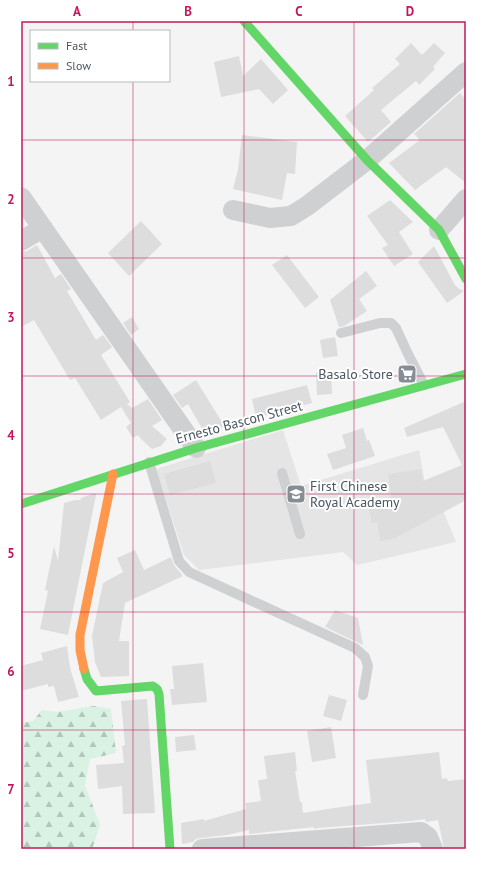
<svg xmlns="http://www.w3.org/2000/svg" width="487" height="870" font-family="'PT Sans',sans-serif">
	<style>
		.education { fill: #e6e5e6 }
		.forest { fill: url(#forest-firs) }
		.building { fill: #ddddde }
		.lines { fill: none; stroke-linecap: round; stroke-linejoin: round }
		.lane { stroke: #ced0d2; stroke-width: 10 }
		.street { stroke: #ced0d2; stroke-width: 20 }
		.fast { stroke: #63d668; stroke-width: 9 }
		.slow { stroke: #ff974d; stroke-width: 9 }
		.grid { fill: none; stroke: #c2185b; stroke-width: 1; stroke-opacity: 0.55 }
		.labels { text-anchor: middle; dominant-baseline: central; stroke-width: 4; stroke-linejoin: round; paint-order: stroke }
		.poi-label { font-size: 14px; fill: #4a5661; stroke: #fff; text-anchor: end }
		.street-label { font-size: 14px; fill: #4a5661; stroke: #fff }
		.neatline { fill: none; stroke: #c2185b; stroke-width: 1.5 }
		.grid-label { font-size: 13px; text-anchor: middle; font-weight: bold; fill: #c2185b }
	</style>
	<defs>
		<pattern id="forest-firs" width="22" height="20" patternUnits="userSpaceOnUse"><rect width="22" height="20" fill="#d9f2e3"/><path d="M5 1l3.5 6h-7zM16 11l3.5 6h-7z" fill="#b2c7bb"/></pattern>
	</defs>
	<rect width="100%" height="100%" fill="#f4f4f4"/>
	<path class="education" d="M283,430L301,486L419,450L429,505L440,503L456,542L357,565L343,552L199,570L184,555L156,469Z"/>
	<path class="forest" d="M94,706L111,709L116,753L90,759L85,785L100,825L92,849H21V723L33,721L42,710L57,712Z"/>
	<path class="building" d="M411,43L422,55L434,43L445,53L433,67L435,69L419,85L416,81L381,110L391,122L368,142L345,116L374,90L372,88L400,64L395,59Z
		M239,56L243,76L261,59L288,90L273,104L259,89L221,97L214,62Z
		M460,93L466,100V183L446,167L415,190L389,163L420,140L414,134Z
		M242,135L297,142L295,174L287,173L282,200L233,189L238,170Z
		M390,200L413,222L399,232L413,254L394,266L382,248L388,245L367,216Z
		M141,221L162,244L129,276L108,253Z
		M37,245L55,278L61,274L71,289L67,291L96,340L103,335L112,347L101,355L130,402L127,404L132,408L148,399L162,420L152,426L167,439L161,446L152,449L141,439L138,435L133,438L126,427L131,423L121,407L101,420L75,378L70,380L34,320L21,327V252L27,251Z
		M434,246L455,285L459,289L464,291L447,303L418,262Z
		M287,255L319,297L305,308L272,265Z
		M366,271L377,286L359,299L367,311L344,326L339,327L330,300Z
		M132,317L139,329L131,335L123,323Z
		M335,337L338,356L323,358L320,340Z
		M331,371L332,394L317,395L316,372Z
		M196,380L225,427L204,432L188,404L182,408L173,395Z
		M307,385L312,403L256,418L252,399Z
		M466,401V500L401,535L397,536V538L380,541L377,522L372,523L367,501L391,497L388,474L421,469L423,481L462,465L443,427L407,437L404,428Z
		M363,428L367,441L369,440L375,456L333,470L327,454L346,448L342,435Z
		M210,461L216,483L170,495L164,474Z
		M95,493L96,495L68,635L40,629L48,591L45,590L54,546L58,561L64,503L75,500H81V498Z
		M135,550L144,570L171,557L174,565L183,576L125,603L119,641H129V676L101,677L95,662L92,636L103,583L123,572L117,558Z
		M335,610L358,618L363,645L325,627Z
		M67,646L70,668L79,697L58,702L54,686L48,687V684L21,691V666L43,660L41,653Z
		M203,663L207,702L172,705L170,689H174L172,666Z
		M329,695L347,700L341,721L323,716Z
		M147,699L155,813L123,814L122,786L98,789L96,765L124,763L122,746L125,745L121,701Z
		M331,727L336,758L312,762L307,731Z
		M194,735L196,750L176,752L175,737Z
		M295,752L297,771H295L300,802H302L303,813L334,808L371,803L366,760L439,752L442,779L447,778L448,781L466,779V849H444L438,820L426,822L425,819L411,821L318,828L314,829V827L249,834V830L227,835L201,838L196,839L193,842L182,844L181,823L204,819V821L246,809L245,803L261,801L258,780L267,779L264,756Z"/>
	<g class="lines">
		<path class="lane" d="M341,333L380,323H391L396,328L408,354L424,385
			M149,462L179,561L189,572L355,648L365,657L368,666L363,695
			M282,473L300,534"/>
		<path class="street" d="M21,197L196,448
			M233,210L270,218L291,216L307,206L367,160L466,72
			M439,230L466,199
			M21,241L43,228
			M202,849L421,832L428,837L433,849"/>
		<path class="fast" d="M244,21L367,160L439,230L466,279
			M21,504L196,448L466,374
			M84,669L87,679L96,691L153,686L157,689L159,694L170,849"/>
		<path class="slow" d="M84,669L80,650V635L113,474"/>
	</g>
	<path class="grid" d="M133,21V31M244,21V849M354,21V849M133,81V849M21,140H466M21,258H466M21,376H466M21,494H466M21,612H466M21,730H466"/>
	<defs>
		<symbol id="supermarket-square" viewBox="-11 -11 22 22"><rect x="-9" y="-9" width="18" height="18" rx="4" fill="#868d94" stroke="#fff"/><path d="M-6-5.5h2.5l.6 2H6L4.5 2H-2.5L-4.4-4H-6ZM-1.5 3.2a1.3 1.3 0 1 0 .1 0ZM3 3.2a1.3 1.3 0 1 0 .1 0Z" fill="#fff"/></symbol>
		<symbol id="school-square" viewBox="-11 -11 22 22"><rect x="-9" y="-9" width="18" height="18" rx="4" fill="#868d94" stroke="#fff"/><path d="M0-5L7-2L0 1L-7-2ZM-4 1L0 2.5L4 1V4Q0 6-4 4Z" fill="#fff"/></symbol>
	</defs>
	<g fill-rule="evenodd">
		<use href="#supermarket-square" x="396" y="363" width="22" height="22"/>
		<use href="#school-square" x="285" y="483" width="22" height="22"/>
	</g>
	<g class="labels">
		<g class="poi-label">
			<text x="393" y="374">Basalo Store</text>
			<text x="310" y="486" text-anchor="start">First Chinese<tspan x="310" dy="16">Royal Academy</tspan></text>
		</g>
		<g class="street-label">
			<text transform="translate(239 422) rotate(-15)">Ernesto Bascon Street</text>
		</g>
	</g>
	<rect width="487" height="870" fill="none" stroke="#ffffff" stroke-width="44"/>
	<rect x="30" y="30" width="140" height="52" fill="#ffffff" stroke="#b7bbc0"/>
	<rect x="38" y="43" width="20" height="6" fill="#63d668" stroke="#b7bbc0"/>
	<text x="66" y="50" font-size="12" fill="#4a5661">Fast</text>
	<rect x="38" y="63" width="20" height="6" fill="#ff974d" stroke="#b7bbc0"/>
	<text x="66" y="70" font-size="12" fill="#4a5661">Slow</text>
	<rect x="22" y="22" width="443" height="826" class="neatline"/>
	<g class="grid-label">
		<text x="77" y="16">A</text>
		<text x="188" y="16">B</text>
		<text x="299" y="16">C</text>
		<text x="410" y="16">D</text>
		<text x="11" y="86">1</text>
		<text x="11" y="204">2</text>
		<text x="11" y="322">3</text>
		<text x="11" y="440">4</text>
		<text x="11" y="558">5</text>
		<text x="11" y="676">6</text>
		<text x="11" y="794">7</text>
	</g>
</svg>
